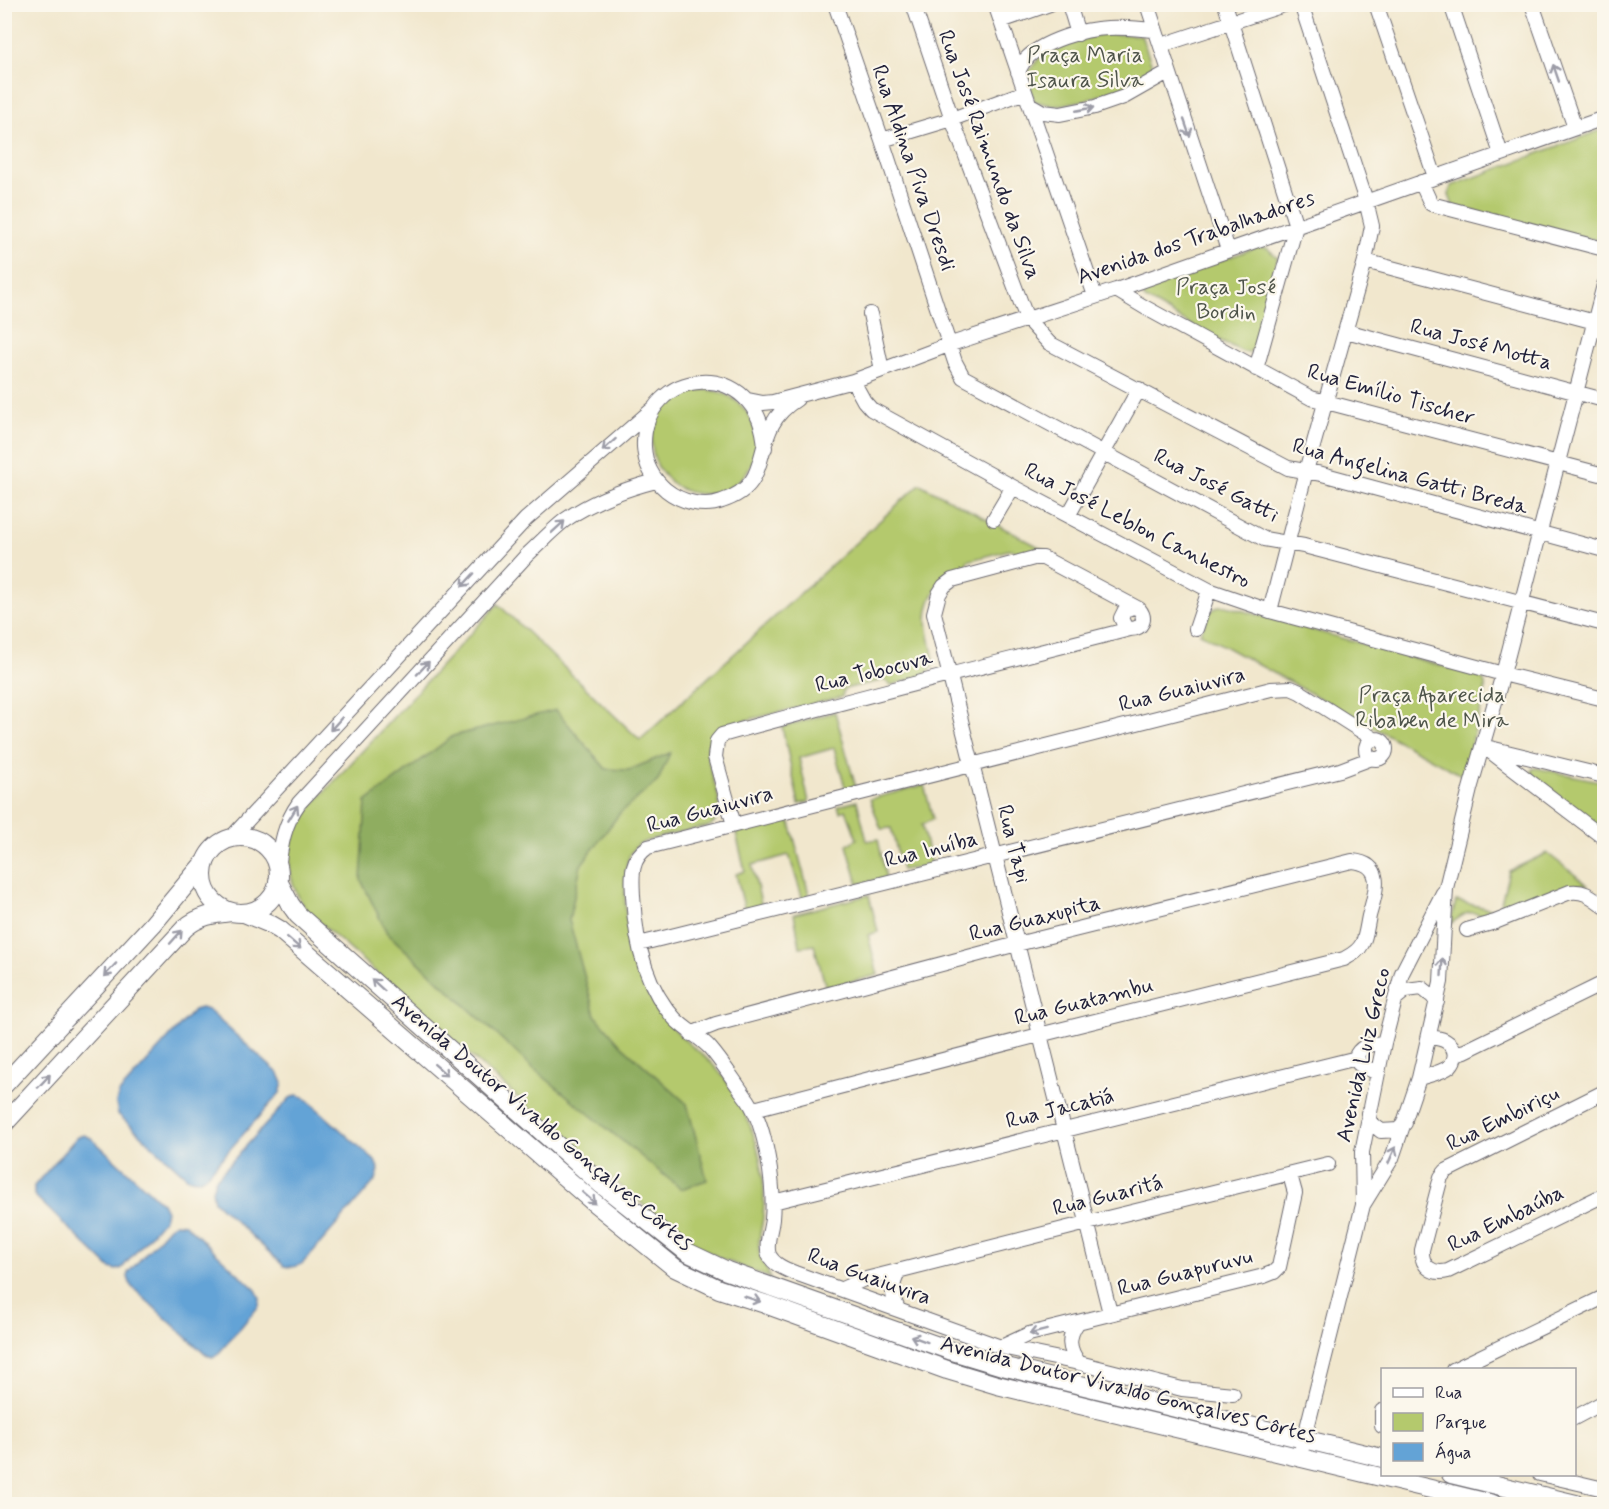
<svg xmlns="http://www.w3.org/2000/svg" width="1609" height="1509" font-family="Mynerve,sans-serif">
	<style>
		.green { fill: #b4c96d; stroke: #6b7654; stroke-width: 1.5 }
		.forest { fill: #8fad60; stroke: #58684e; stroke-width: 1.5 }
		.water { fill: #63a3d6; stroke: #426288; stroke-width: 1.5 }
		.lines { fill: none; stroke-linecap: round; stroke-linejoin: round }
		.minor-casing { stroke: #6a676e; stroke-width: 16 }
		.major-casing { stroke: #6a676e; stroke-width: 20 }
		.minor { stroke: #fff; stroke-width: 14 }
		.major { stroke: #fff; stroke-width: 18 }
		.oneway { stroke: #9c9ca7 }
		.labels { text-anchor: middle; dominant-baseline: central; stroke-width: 4.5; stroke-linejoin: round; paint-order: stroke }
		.park-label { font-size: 22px; fill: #4e544a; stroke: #fbf7ec }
		.street-label { font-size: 22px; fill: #22223b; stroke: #fbf7ec }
	</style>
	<rect width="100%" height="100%" fill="#fbf7ec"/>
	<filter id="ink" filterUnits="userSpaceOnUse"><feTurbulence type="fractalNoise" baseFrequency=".0167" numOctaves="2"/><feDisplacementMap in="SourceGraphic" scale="12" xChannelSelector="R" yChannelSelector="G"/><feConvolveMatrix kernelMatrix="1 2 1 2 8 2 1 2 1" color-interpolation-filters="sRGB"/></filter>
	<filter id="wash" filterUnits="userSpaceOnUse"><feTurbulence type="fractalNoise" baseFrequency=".008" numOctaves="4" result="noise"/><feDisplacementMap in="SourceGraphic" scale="24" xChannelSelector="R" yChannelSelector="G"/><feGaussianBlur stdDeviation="1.35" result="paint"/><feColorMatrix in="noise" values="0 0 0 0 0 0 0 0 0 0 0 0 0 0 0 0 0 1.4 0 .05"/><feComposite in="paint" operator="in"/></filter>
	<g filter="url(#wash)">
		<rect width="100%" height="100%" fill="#f1e7cd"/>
		<path class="green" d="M1101,34L1141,35L1153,68L1122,88L1086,100L1055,106L1034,101L1027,74L1046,49Z
			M1604,129V231L1602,241L1574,236L1453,206L1449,195L1451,186Z
			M1258,247L1267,248L1278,258L1253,348L1250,352H1243L1203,332L1144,298L1143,292L1148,286Z
			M652 442a52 52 0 1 1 104 0a52 52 0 1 1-104 0Z
			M920,484L1045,550L1018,554L1012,549L967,561L966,568C948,575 943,576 934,593C920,619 931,636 934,662C930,679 906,680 891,685L884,680L844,689L842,697L726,725C678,748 742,802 710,826C695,829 649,838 639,844C624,855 626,874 625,890C624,943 642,998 680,1035C687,1043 696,1049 704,1056C724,1074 739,1098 749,1123C762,1153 766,1185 763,1217C762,1228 758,1238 759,1249C759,1260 767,1267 770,1278L722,1259L686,1240L584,1156L309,913C285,883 283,846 305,813L498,604L640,740Z
			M1219,606H1226L1481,677L1485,684V692L1463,776L1200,633L1211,611Z
			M835,712L856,788L846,791L834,748L799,758L809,802L799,804L782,727Z
			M1536,768L1604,782V831L1535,777L1531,772L1532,769Z
			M924,785L933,819L922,825L931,866L902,870L891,828L881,829L870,799Z
			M857,801L867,841L878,839L886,878L858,884L847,845L857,839L846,810L840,812L838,806Z
			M789,819L810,898L803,900L789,855L752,865L762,907L745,911L736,874L745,871L736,833Z
			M1547,853L1588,885H1577L1488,918C1467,909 1468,912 1450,924L1456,901L1499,911L1509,871Z
			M869,895L878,932L868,935L878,975L826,988L814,945L800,947L794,914Z"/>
		<path class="forest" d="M556,710L606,769L629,770L670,753L658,781L620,813L581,865L569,920L595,1015L621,1045L687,1104L707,1180L681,1189L534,1069L387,933L361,880L366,802L453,736Z"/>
		<path class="water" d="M201,1008L208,1010L279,1074L283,1083L280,1093L207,1175C200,1180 195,1181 188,1178L118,1114L116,1103L119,1093L194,1010Z
			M297,1095L304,1097L375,1161L379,1170L376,1180L303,1263C297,1267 291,1268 284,1266L214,1201L212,1190L215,1180L290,1098Z
			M84,1135L91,1138L162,1203L166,1211L164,1219L122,1268L117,1270L110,1268L34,1195V1186L77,1137Z
			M175,1223L185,1224L256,1290L260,1298L259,1306L217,1355L212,1357L205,1354L131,1286L128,1277V1273L169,1227Z"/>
	</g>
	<g filter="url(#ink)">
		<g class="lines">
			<defs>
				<path id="minor" d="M835,4L882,140L955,362L963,377L1264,539L1304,546L1604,624
					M913,4L952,119L1027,319L1049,343L1288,468L1322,474L1604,550
					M995,4L1095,296
					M1069,4L1078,34
					M1147,4L1228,250
					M1225,4L1296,226L1256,369
					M1376,4L1435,177
					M1451,4L1501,154
					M1532,4L1575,128
					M1001,21L1050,4
					M1162,45L1287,4
					M1018,72C1020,68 1022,63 1025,60C1042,41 1084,29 1108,28C1124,27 1140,29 1155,30
					M1029,104L1043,112L1060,114L1095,107L1124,97L1168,72
					M882,140L952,119L1025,92
					M1421,182L1431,204L1604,249
					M1365,261L1595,322
					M1116,290L1146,308L1311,398L1604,475
					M870,314L882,370
					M1346,331L1604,400
					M853,381L864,401L871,409L1013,487L1209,590L1270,611L1503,674L1604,699
					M748,400L763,403L773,402L853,381L951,344L1116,290L1604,118
					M765,448C760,354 641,366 644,447C645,464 653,479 666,490C681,502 704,508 722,501C766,487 756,456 772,425C778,413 786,406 797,399
					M1068,516L1139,389
					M994,519L1013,487
					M1270,611L1306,471L1365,261L1372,226L1366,201L1301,4
					M1130,629L1125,627L1121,618L1125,610L1133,607
					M1196,629L1209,590
					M1366 749a10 10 0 1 1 20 0a10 10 0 1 1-20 0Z
					M1483,746L1604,838
					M1490,748L1604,776
					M734,825L715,757L717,741L722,735C857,697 994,664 1130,629C1142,629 1147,619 1139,609L1043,558H1034L952,580L944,586L939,594L934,613L1110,1313
					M231,838L526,519L654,408
					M278,869C281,844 284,824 299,803L527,555C539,544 552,530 565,520C592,501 625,489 656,481
					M1467,930L1495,922L1570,892C1585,890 1593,898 1604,906
					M639,944L1340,770L1372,758
					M1396,998L1406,990L1422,988L1432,996L1437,1002
					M691,1034L716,1024L1017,944L1352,861C1387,864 1375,894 1369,916C1367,925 1366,937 1362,944C1358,952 1351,955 1344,959L1039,1035L754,1109
					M1455,1054L1465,1051L1604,983
					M1377,1073L1359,1064L1357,1054C1363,1044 1374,1044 1384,1043
					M1419,1078C1428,1075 1442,1073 1450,1066C1457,1059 1456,1047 1447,1042C1442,1038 1435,1038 1429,1037
					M1604,1092L1446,1171L1441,1177L1422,1250C1421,1266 1432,1275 1448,1271L1604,1195
					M1368,1113L1370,1122L1381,1131L1398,1130L1405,1123
					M773,1202L1357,1058
					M1363,1205L1392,1158L1419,1078L1441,982L1446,888L1470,789L1503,674L1604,285
					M842,1289L862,1280L1087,1223L1328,1164
					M898,1309C891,1295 891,1285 899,1271
					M1078,1322C1067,1337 1068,1349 1079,1363
					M1001,1347L1029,1334L1264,1276L1274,1272L1279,1267L1295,1193L1290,1175
					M1453,1370L1604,1297
					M1233,1394L1182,1389L1079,1363L1001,1347L795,1273C785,1269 774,1265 769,1255C765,1244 771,1230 772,1219C775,1187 766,1126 748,1100C735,1083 724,1064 710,1048C700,1037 686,1030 675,1019C645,987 635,938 633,896C632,876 630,859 648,847L1271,689L1291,688L1300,692L1374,739
					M1382,1411V1426
					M1574,1418L1604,1402
					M1302,1448L1363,1205L1362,1152L1384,1043L1402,973L1443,893
					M1540,1474L1604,1489"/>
				<path id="major" d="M203 875a38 38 0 1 1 76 0a38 38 0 1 1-76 0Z
					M278,881L290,904L298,915L602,1185L687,1252L727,1271L952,1351L1002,1366L1382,1458
					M244,913L268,923L280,930L591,1200L675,1268L719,1289L765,1304L947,1370L997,1385L1493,1504
					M4,1085L153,924L204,863
					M4,1124L185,928C199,916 213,914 231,912
					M1451,1474L1576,1504"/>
			</defs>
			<use href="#minor" class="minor-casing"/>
			<use href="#major" class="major-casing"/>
			<use href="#minor" class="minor"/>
			<use href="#major" class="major"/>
		</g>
		<defs><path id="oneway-shaft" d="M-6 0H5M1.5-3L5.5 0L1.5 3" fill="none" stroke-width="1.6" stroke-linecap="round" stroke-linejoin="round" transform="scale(1.5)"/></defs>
		<g class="oneway">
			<use href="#oneway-shaft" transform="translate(1556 73) rotate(-109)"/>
			<use href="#oneway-shaft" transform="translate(1085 109) rotate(-11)"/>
			<use href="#oneway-shaft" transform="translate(1187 128) rotate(71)"/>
			<use href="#oneway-shaft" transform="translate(609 445) rotate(138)"/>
			<use href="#oneway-shaft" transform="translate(558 527) rotate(-42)"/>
			<use href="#oneway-shaft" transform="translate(468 580) rotate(133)"/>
			<use href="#oneway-shaft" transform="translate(423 668) rotate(-47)"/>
			<use href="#oneway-shaft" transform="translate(336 724) rotate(132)"/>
			<use href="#oneway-shaft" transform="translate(293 813) rotate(-59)"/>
			<use href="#oneway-shaft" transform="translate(176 937) rotate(-48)"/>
			<use href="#oneway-shaft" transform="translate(294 943) rotate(41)"/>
			<use href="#oneway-shaft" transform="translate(1442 967) rotate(-87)"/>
			<use href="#oneway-shaft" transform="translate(110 970) rotate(133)"/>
			<use href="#oneway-shaft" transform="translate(378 985) rotate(-138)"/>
			<use href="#oneway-shaft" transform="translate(441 1070) rotate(41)"/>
			<use href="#oneway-shaft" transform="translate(44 1081) rotate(-47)"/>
			<use href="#oneway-shaft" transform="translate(1392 1155) rotate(-66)"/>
			<use href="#oneway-shaft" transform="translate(589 1198) rotate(41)"/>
			<use href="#oneway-shaft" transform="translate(752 1299) rotate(18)"/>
			<use href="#oneway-shaft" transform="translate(1038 1332) rotate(166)"/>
			<use href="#oneway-shaft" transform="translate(919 1339) rotate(-160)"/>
		</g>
	</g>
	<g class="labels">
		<g class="park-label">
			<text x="1085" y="56">Praça Maria<tspan x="1085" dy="25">Isaura Silva</tspan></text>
			<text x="1226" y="288">Praça José<tspan x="1226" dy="25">Bordin</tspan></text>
			<text x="1432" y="696">Praça Aparecida<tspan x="1432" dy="25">Ribaben de Mira</tspan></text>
		</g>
		<g class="street-label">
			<text transform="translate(989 155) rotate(70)">Rua José Raimundo da Silva</text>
			<text transform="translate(913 168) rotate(71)">Rua Aldina Piva Dresdi</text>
			<text transform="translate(1196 238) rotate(-19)">Avenida dos Trabalhadores</text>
			<text transform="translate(1481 345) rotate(15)">Rua José Motta</text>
			<text transform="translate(1391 395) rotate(16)">Rua Emílio Tischer</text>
			<text transform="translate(1410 477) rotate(15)">Rua Angelina Gatti Breda</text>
			<text transform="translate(1216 486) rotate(27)">Rua José Gatti</text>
			<text transform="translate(1137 526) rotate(27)">Rua José Leblon Canhestro</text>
			<text transform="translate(874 672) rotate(-14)">Rua Tobocuva</text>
			<text transform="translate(1182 690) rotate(-14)">Rua Guaiuvira</text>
			<text transform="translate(710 810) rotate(-15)">Rua Guaiuvira</text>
			<text transform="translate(1013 844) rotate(76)">Rua Tapi</text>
			<text transform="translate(931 850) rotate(-14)">Rua Inuíba</text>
			<text transform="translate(1035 919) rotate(-14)">Rua Guaxupita</text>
			<text transform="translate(1084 1002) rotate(-14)">Rua Guatambu</text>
			<text transform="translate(1364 1055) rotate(-77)">Avenida Luiz Greco</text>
			<text transform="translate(1060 1109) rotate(-14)">Rua Jacatiá</text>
			<text transform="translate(1503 1119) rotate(-26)">Rua Embiriçu</text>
			<text transform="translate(542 1123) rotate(40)">Avenida Doutor Vivaldo Gonçalves Côrtes</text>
			<text transform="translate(1108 1196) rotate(-14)">Rua Guaritá</text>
			<text transform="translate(1506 1219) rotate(-26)">Rua Embaúba</text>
			<text transform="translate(1185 1273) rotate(-14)">Rua Guapuruvu</text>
			<text transform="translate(869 1277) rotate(20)">Rua Guaiuvira</text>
			<text transform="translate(1128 1390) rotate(14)">Avenida Doutor Vivaldo Gonçalves Côrtes</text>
		</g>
	</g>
	<rect width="1609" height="1509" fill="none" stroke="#fbf7ec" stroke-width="24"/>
	<rect x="1381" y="1368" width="195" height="108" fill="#fbf7ec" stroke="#a4a2a5" stroke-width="1.5"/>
	<rect x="1393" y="1388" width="30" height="9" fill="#ffffff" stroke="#a4a2a5" stroke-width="1.5"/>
	<text x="1435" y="1398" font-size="18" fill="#22223b">Rua</text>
	<rect x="1393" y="1413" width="30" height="18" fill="#b4c96d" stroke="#a4a2a5" stroke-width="1.5"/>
	<text x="1435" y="1428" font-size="18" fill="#22223b">Parque</text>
	<rect x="1393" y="1443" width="30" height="18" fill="#63a3d6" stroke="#a4a2a5" stroke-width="1.5"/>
	<text x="1435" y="1458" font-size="18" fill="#22223b">Água</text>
</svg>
